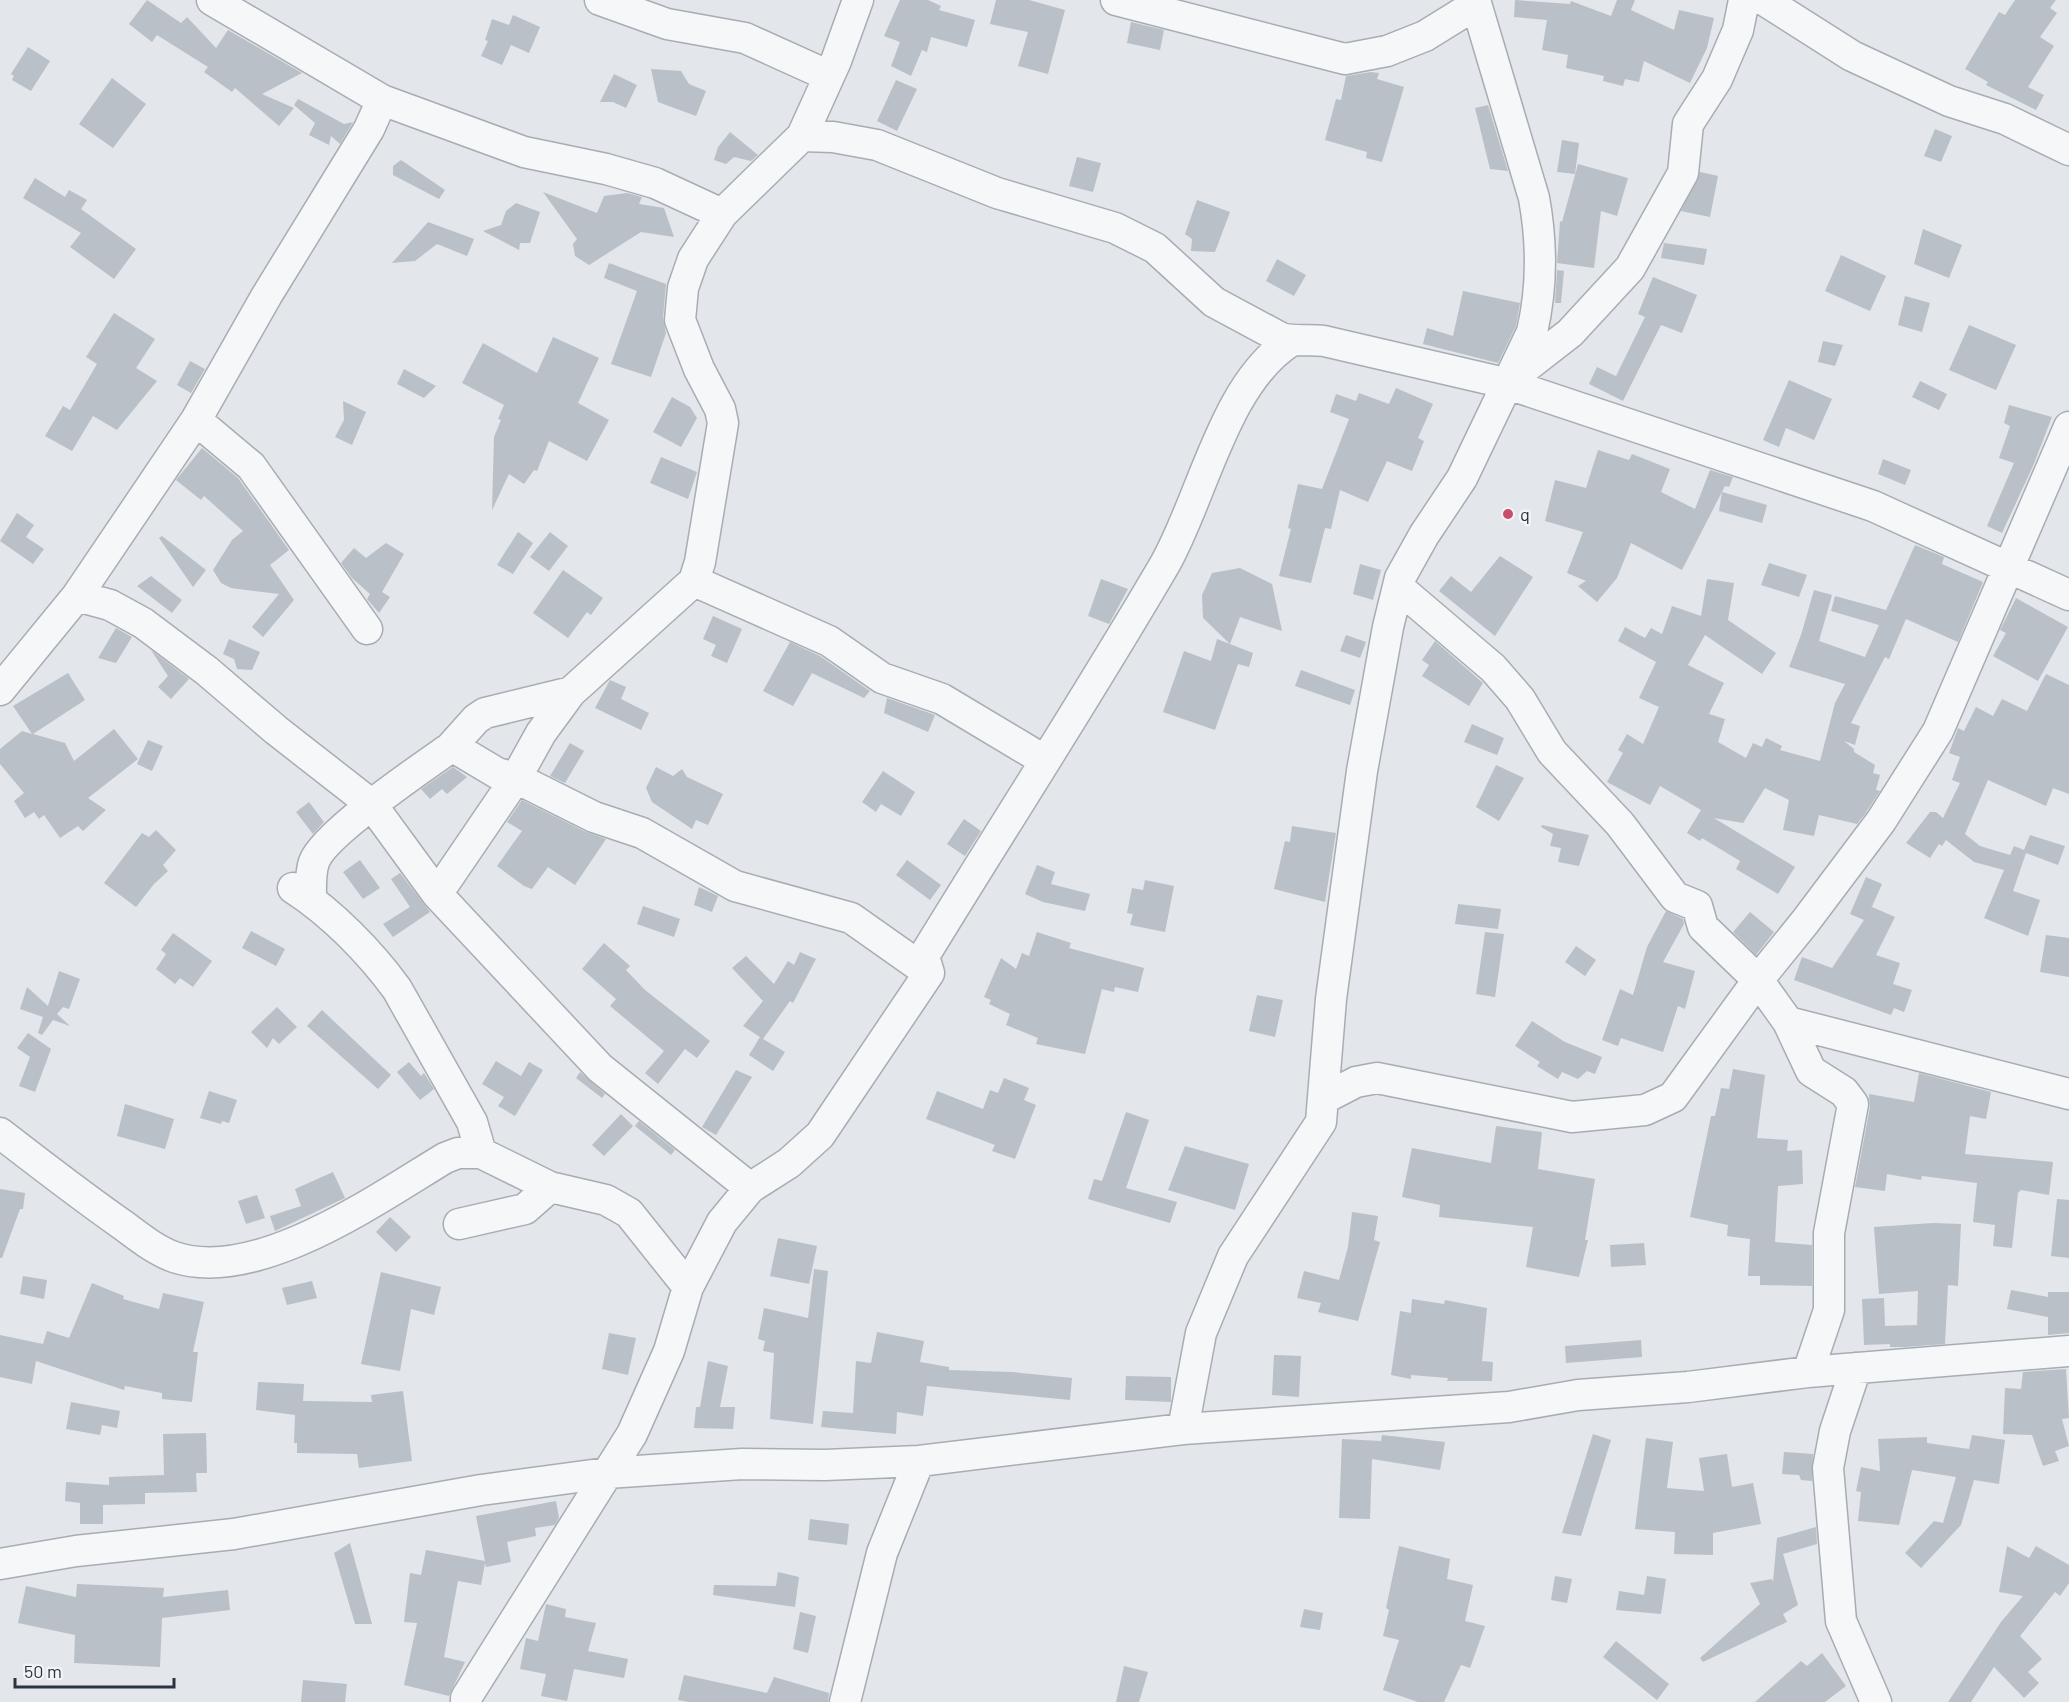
<svg xmlns="http://www.w3.org/2000/svg" width="2069" height="1702" font-family="Barlow,sans-serif">
	<style>
		.building { fill: #bac0c7 }
		.lines { fill: none; stroke-linecap: round; stroke-linejoin: round }
		.minor-casing { stroke: #a8adb4; stroke-width: 33 }
		.minor { stroke: #f5f7f9; stroke-width: 30 }
		.poi-dot { fill: #ca4d69; stroke: #f2f5f8; stroke-width: 2 }
		.labels { text-anchor: middle; dominant-baseline: central; stroke-width: 5; stroke-linejoin: round; paint-order: stroke }
		.poi-label { font-size: 18px; fill: #2b3542; stroke: #f2f5f8; text-anchor: start }
	</style>
	<rect width="100%" height="100%" fill="#e3e6ea"/>
	<path class="building" d="M147,0L181,23L187,17L216,48L228,30L302,73L262,94L294,108L279,126L235,88L232,92L204,72L208,67L157,35L152,42L129,24Z
		M900,0H928L941,6L939,10L975,20L967,47L931,37L927,52L922,50L911,76L891,66L900,42L884,36Z
		M996,0H1029L1065,10L1048,74L1018,66L1028,32L990,24Z
		M1515,0L1570,4L1571,1L1611,16L1617,0H1635L1631,10L1674,30L1679,10L1714,18L1707,48L1690,83L1644,61L1639,82L1625,79L1623,86L1603,81L1604,76L1566,68L1568,55L1542,50L1547,20L1514,17Z
		M2015,0H2056L2050,8L2057,13L2040,37L2054,46L2028,87L2044,95L2036,110L1986,85L1988,82L1965,69L1999,12L2005,15Z
		M513,15L540,27L529,53L511,45L502,65L481,56L488,41L485,40L492,19L509,25Z
		M1131,22L1164,30L1160,50L1127,43Z
		M28,47L50,61L31,91L12,80L14,76L11,74Z
		M651,69L681,71L689,84L706,91L696,116L658,102Z
		M1371,72L1379,73L1377,79L1404,87L1382,162L1366,158L1367,152L1325,140L1336,99L1341,100L1346,76Z
		M614,74L637,85L626,108L613,102H600Z
		M112,78L146,104L113,148L79,124Z
		M896,80L917,89L897,131L877,121Z
		M298,99L344,124L353,122L340,144L331,136L329,145L309,135L315,123L294,105Z
		M1488,105L1508,171L1490,169L1475,108Z
		M1935,129L1952,136L1941,162L1924,156Z
		M730,132L758,155L751,161L734,157L726,164L714,160L718,147Z
		M1562,140L1579,143L1575,174L1557,172Z
		M1077,157L1101,163L1093,192L1069,186Z
		M401,160L445,190L439,199L393,175V166Z
		M1578,164L1628,178L1617,216L1601,211L1594,268L1557,263L1560,221L1562,222Z
		M1700,172L1718,176L1710,217L1681,211Z
		M35,178L65,197L69,190L87,200L81,209L136,249L114,279L70,247L81,233L23,198Z
		M543,192L597,213L604,196L627,193L642,197L639,204L664,208L674,237L641,232L589,265L575,256L573,244L577,239Z
		M1197,200L1230,212L1215,252L1191,251L1192,239L1185,234Z
		M516,203L540,212L530,243H520L519,250L483,231L501,225L506,211Z
		M428,222L474,239L467,256L437,244L415,261L392,263Z
		M1923,229L1962,245L1949,278L1914,264Z
		M1664,243L1707,249L1704,265L1661,258Z
		M1841,255L1886,276L1870,311L1825,291Z
		M1277,259L1306,275L1294,296L1266,281Z
		M609,263L666,284L663,318L666,333L651,377L611,364L637,291L604,278Z
		M1557,270L1564,271L1561,303H1555Z
		M1653,277L1697,295L1682,333L1661,325L1623,401L1589,384L1597,367L1616,376L1645,317L1638,314Z
		M1463,291L1520,303L1516,326L1498,363L1423,344L1427,328L1453,336Z
		M1905,296L1930,303L1922,332L1898,325Z
		M114,313L155,339L136,368L157,381L117,430L93,416L72,451L45,436L63,406L70,410L97,364L86,357Z
		M1969,325L2016,345L1996,390L1949,370Z
		M553,337L599,358L578,403L609,420L587,461L549,441L537,471L534,470L524,484L509,474L492,510L494,437L501,420L498,419L504,405L462,383L483,343L537,373Z
		M1823,341L1843,345L1835,366L1818,362Z
		M190,361L205,369L191,393L177,385Z
		M404,369L436,386L424,398L397,384Z
		M1789,380L1832,399L1814,440L1786,428L1779,447L1763,440Z
		M1920,381L1947,394L1939,410L1912,397Z
		M1396,388L1433,404L1418,438L1424,441L1412,471L1387,461L1368,502L1340,490L1331,529L1325,528L1311,583L1279,576L1291,529L1288,528L1298,484L1322,489L1349,419L1330,412L1336,394L1356,401L1359,393L1389,404Z
		M672,397L690,407L697,418L681,447L653,432Z
		M343,401L366,412L352,445L335,437L344,420Z
		M2009,405L2052,417L2033,466L2002,533L1987,526L2014,463L1999,458L2010,426L2004,423Z
		M202,448L238,478L289,550L270,565L294,600L263,637L252,627L279,594L231,588L221,583L213,570L232,540L243,531L204,496L201,500L176,480Z
		M1598,450L1629,460L1632,454L1670,469L1661,492L1695,509L1710,470L1733,477L1729,487L1725,486L1682,570L1631,543L1617,578L1597,602L1578,586L1586,581L1567,573L1583,532L1545,521L1555,480L1586,488Z
		M661,457L697,472L688,499L650,483Z
		M1883,459L1911,470L1905,485L1878,474Z
		M1722,492L1767,505L1762,523L1719,511Z
		M17,513L34,525L26,537L44,549L33,564L0,541Z
		M518,532L533,543L513,574L497,565Z
		M550,532L568,546L549,571L530,557Z
		M162,536L206,570L193,587L159,538Z
		M386,543L404,554L382,592L390,597L379,613L367,599L370,594L352,578L341,563L354,548L366,558Z
		M1915,545L1944,557L1942,564L1983,582L1958,642L1906,619L1889,659L1885,657L1851,723L1860,726L1855,745L1844,741L1854,749V752L1875,765L1873,773L1880,775L1876,790L1880,791L1865,814L1857,824L1819,815L1814,836L1783,830L1789,800L1765,788L1743,823L1714,818L1795,867L1778,894L1736,869L1740,861L1702,838L1700,841L1687,833L1701,810L1660,786L1650,805L1607,782L1623,753L1618,750L1627,734L1643,744L1659,707L1639,698L1656,662L1618,641L1625,627L1645,638L1651,628L1662,634L1672,606L1701,616L1707,579L1734,583L1728,620L1776,653L1762,674L1705,635L1688,665L1724,683L1709,714L1725,719L1718,742L1746,758L1753,743L1762,747L1766,738L1782,746L1780,750L1820,761L1835,703L1845,684L1789,667L1801,635L1814,590L1832,595L1819,641L1865,657L1879,625L1831,611L1835,596L1886,610Z
		M1500,556L1533,577L1495,636L1439,591L1451,576L1471,592Z
		M1769,563L1807,575L1799,597L1761,585Z
		M1360,564L1381,570L1373,600L1353,594Z
		M1240,568L1272,584L1282,631L1240,617L1230,644L1203,618L1202,595L1212,573Z
		M563,570L603,598L591,615L587,612L568,638L533,613Z
		M151,576L182,600L172,613L137,586Z
		M1101,579L1128,589L1109,624L1088,616Z
		M2016,598L2068,627L2038,681L1993,656L2006,633L2000,630Z
		M713,616L742,629L727,663L711,656L716,645L703,639Z
		M116,628L132,637L116,663L98,658Z
		M1346,635L1366,642L1360,658L1340,651Z
		M229,639L260,652L252,670L237,669L234,659L223,654Z
		M1217,639L1253,653L1249,667L1238,664L1215,730L1163,712L1184,651L1211,661Z
		M1435,641L1483,683L1469,706L1422,676L1429,665L1422,660Z
		M790,642L820,656L870,691L864,698L812,673L793,706L763,691Z
		M151,650L189,679L171,699L158,687L168,676Z
		M1301,670L1355,690L1350,705L1295,686Z
		M68,673L85,700L33,734L65,743L74,761L114,729L138,759L88,798L106,810L83,831L78,826L60,838L44,815L39,819L34,812L25,818L14,801L24,793L0,764V749L22,731L32,734L13,706Z
		M2046,674L2069,685V794L2053,788L2046,806L1988,780L1965,834L1980,846L2010,855L2014,846L2024,850L2030,835L2065,846L2058,865L2026,853L2013,891L2040,900L2028,936L1984,918L2004,870L1974,862L1946,840L1942,846L1939,844L1930,858L1906,843L1930,812H1936L1943,818L1960,783L1952,780L1960,757L1949,753L1958,728L1964,731L1976,707L1993,716L2002,699L2027,711Z
		M610,680L626,687L621,699L649,713L641,730L595,708Z
		M887,698L935,715L928,732L884,713Z
		M1472,724L1504,738L1497,755L1464,742Z
		M148,740L163,746L152,771L137,764Z
		M570,743L584,751L565,783L550,776Z
		M1496,765L1524,778L1499,821L1476,807Z
		M453,767L467,777L447,794L442,789L430,799L421,789Z
		M656,767L673,776L682,769L687,777L723,794L708,825L696,820L692,829L652,802L646,788Z
		M883,771L915,792L901,816L881,804L876,812L862,802Z
		M522,800L586,832L606,839L575,885L548,867L532,889L524,886L497,866L522,831L507,822Z
		M309,802L324,822L313,834L296,812Z
		M964,819L981,831L965,856L947,844Z
		M1542,825L1589,835L1579,866L1558,862L1561,848L1550,846L1553,834L1541,827Z
		M1292,826L1336,833L1325,902L1274,889L1285,841L1290,842Z
		M156,830L176,850L163,865L168,871L154,884L136,907L104,883L142,833L149,837Z
		M360,860L380,888L363,899L343,872Z
		M907,860L941,885L930,900L896,875Z
		M1037,865L1055,872L1051,884L1090,894L1085,911L1043,902L1025,894Z
		M400,873L430,912L393,937L383,924L410,907L391,879Z
		M1866,877L1882,884L1870,911L1872,907L1895,917L1876,955L1900,963L1893,984L1912,990L1904,1012L1894,1008L1891,1015L1794,980L1802,957L1832,968L1864,920L1850,914Z
		M1145,880L1174,886L1165,932L1130,925L1133,914L1127,913L1132,888L1143,890Z
		M699,887L718,896L712,912L694,905Z
		M1458,904L1501,909L1498,929L1455,924Z
		M643,906L680,919L674,937L637,924Z
		M1666,911L1683,919L1684,924L1663,962L1695,971L1685,1009L1678,1006L1663,1052L1621,1038L1618,1046L1602,1040L1620,989L1633,995L1647,947Z
		M1750,912L1774,932L1756,955L1733,932Z
		M251,931L285,949L276,966L242,948Z
		M1037,932L1071,943L1069,948L1144,968L1138,992L1115,987L1114,992L1102,989L1085,1054L1036,1044L1038,1038L1006,1025L1010,1014L989,1004L991,1000L984,997L1001,958L1016,969L1022,953L1029,956Z
		M1485,932L1504,934L1495,997L1476,994Z
		M173,933L212,961L193,987L180,978L175,984L156,969L166,954L161,950Z
		M2046,935L2069,938V977L2040,972Z
		M604,943L630,966L626,970L645,990L710,1041L697,1058L685,1049L658,1084L645,1073L664,1051L610,1006L616,999L582,969Z
		M1576,946L1596,960L1585,976L1565,962Z
		M800,952L816,959L793,1003L790,1001L763,1039L785,1052L773,1071L749,1055L760,1037L743,1026L763,1001L732,968L746,956L774,984L788,961L794,965Z
		M59,971L80,979L69,1009L63,1007L57,1014L70,1026L53,1020L42,1035L38,1033L43,1017L20,1009L27,987L48,1006Z
		M1257,995L1283,1000L1275,1037L1249,1031Z
		M277,1007L297,1027L279,1044L273,1038L267,1048L251,1032Z
		M322,1010L391,1075L378,1089L307,1026Z
		M1532,1021L1565,1042L1602,1057L1595,1074L1587,1071L1578,1079L1562,1072L1558,1079L1537,1066L1540,1062L1515,1046Z
		M28,1033L51,1049L35,1092L19,1086L30,1057L17,1048Z
		M496,1061L521,1076L529,1062L543,1070L515,1116L498,1106L504,1097L482,1084Z
		M409,1062L421,1076L424,1073L434,1089L420,1100L397,1072Z
		M1733,1069L1765,1075L1757,1138L1788,1140L1787,1151L1802,1150L1803,1184L1778,1186L1775,1242L1812,1245V1286L1760,1285V1276H1748L1750,1239L1727,1236L1728,1225L1690,1217L1711,1116H1715L1721,1088L1729,1089Z
		M736,1070L752,1077L716,1135L702,1127Z
		M580,1072L605,1094L602,1098L576,1078Z
		M1919,1073L1991,1092L1986,1119L1970,1116L1965,1154L2053,1162L2049,1195L2021,1190L2018,1193L2012,1248L1993,1246L1995,1225L1973,1222L1977,1183L1922,1176L1921,1180L1887,1174L1885,1191L1855,1187L1870,1107L1869,1094L1914,1102Z
		M1004,1078L1029,1088L1024,1100L1036,1105L1015,1159L992,1151L995,1145L926,1119L937,1091L983,1109L990,1090L998,1093Z
		M209,1091L237,1100L229,1123L222,1121L221,1124L200,1118Z
		M125,1104L174,1119L165,1149L117,1136Z
		M1126,1112L1149,1120L1126,1188L1177,1202L1170,1223L1088,1199L1094,1179L1102,1181Z
		M621,1114L633,1126L604,1156L592,1145Z
		M639,1121L675,1150L671,1155L635,1126Z
		M1496,1126L1542,1132L1538,1169L1595,1179L1585,1240H1588L1579,1277L1526,1267L1533,1227L1439,1217L1440,1205L1402,1197L1412,1148L1491,1163Z
		M1185,1146L1249,1164L1235,1210L1168,1190Z
		M333,1172L345,1198L275,1231L270,1216L301,1206L295,1189Z
		M0,1189L25,1193L23,1209H20L2,1258H0Z
		M257,1195L265,1218L246,1224L238,1201Z
		M2057,1199L2069,1200V1258L2051,1256Z
		M1352,1212L1378,1216L1374,1240L1380,1242L1358,1321L1318,1312L1321,1303L1297,1298L1304,1271L1339,1280L1348,1247Z
		M390,1217L411,1237L396,1252L376,1232Z
		M1933,1223L1961,1224L1958,1286L1948,1285L1945,1344L1906,1347H1890V1344L1864,1345L1862,1299L1884,1298L1885,1326L1917,1325L1918,1291L1879,1294L1874,1227Z
		M778,1238L817,1246L809,1284L770,1276Z
		M1644,1243L1646,1265L1611,1267L1610,1245Z
		M814,1269L828,1271L813,1424L770,1419L774,1353L763,1351L765,1341L758,1339L764,1308L808,1318Z
		M381,1272L441,1287L434,1315L411,1309L400,1371L361,1364Z
		M23,1276L47,1280L44,1299L20,1294Z
		M312,1281L317,1298L287,1305L282,1288Z
		M92,1283L124,1296L123,1299L159,1309L163,1293L204,1302L193,1352H198L192,1402L162,1399V1393L125,1386L124,1390L36,1361L32,1384L0,1377V1335L43,1344L47,1331L69,1338Z
		M2011,1290L2048,1297V1292H2069V1333L2048,1335V1317L2007,1309Z
		M1412,1299L1444,1304L1445,1300L1487,1308L1482,1361L1493,1362L1492,1381H1447L1448,1378L1411,1375V1379L1391,1375L1400,1311L1411,1313Z
		M877,1332L924,1341L920,1362L949,1367V1370L1012,1372L1072,1378L1070,1400L927,1386L923,1416L897,1412L896,1434L821,1427L823,1411L853,1413L856,1361L871,1363Z
		M609,1333L636,1338L628,1375L602,1369Z
		M1641,1340L1642,1357L1566,1363L1565,1346Z
		M1274,1355L1301,1356L1299,1397L1272,1395Z
		M708,1361L728,1366L720,1407H735L733,1429L694,1428L696,1407H700Z
		M2066,1369L2069,1418L2062,1419L2069,1446L2055,1451L2059,1461L2043,1466L2032,1435L2003,1434L2005,1388L2021,1389L2023,1372Z
		M1126,1376L1171,1377V1402L1125,1400Z
		M258,1382L304,1384L303,1401L372,1402L371,1395L403,1391L412,1461L359,1468L357,1454L297,1453V1443H294L295,1415L256,1410Z
		M71,1402L120,1411L117,1428L102,1425L100,1435L66,1429Z
		M206,1433L207,1473H196L197,1492L145,1493V1504L103,1505V1524H80V1503L65,1501L66,1482L109,1485V1477L164,1475L163,1434Z
		M1593,1434L1611,1440L1581,1536L1562,1533Z
		M1382,1435L1445,1442L1440,1470L1372,1459L1370,1519L1339,1518L1342,1439L1381,1441Z
		M1972,1435L2005,1440L1999,1484L1974,1480L1961,1525L1921,1568L1905,1553L1934,1521L1943,1523L1956,1477L1912,1470L1899,1525L1858,1521L1861,1492L1856,1491L1861,1467L1880,1471L1878,1439L1927,1437V1443L1969,1449Z
		M1646,1438L1673,1442L1667,1488L1704,1491L1699,1458L1727,1454L1732,1487L1753,1483L1761,1524L1713,1533V1555L1674,1554L1675,1532L1635,1529Z
		M1784,1452L1813,1454L1812,1481L1801,1480L1799,1475L1782,1474Z
		M556,1501L559,1518L555,1525L535,1528L536,1536L507,1542L511,1562L486,1567L485,1563L481,1585L458,1581L444,1657L465,1662L449,1696L404,1685L417,1623L404,1622L410,1573L421,1575L426,1550L485,1561L476,1516Z
		M810,1519L849,1524L847,1545L808,1540Z
		M1816,1527L1817,1544L1783,1554L1798,1605L1783,1614L1787,1622L1703,1662L1700,1658L1760,1604L1750,1583L1772,1579L1773,1582L1777,1538Z
		M350,1543L368,1609L372,1624H355L334,1553Z
		M1399,1546L1450,1559L1447,1579L1473,1585L1465,1621L1485,1626L1470,1668L1461,1665L1444,1702H1418L1383,1690L1399,1640L1383,1636L1389,1610L1386,1608Z
		M2007,1546L2029,1558L2036,1546L2069,1565V1583L2060,1596L2055,1592L2020,1636L2042,1659L2028,1672L2039,1683L2024,1698L1994,1667L1971,1702H1948L2001,1622L2023,1596L1999,1592Z
		M778,1572L799,1577L795,1607L713,1595L714,1585L776,1586Z
		M1555,1576L1572,1579L1567,1603L1551,1600Z
		M1647,1576L1666,1579L1661,1614L1616,1610L1619,1591L1644,1595Z
		M77,1584L164,1588L163,1597L228,1590L230,1610L162,1618L160,1667L74,1663L75,1635L18,1623L26,1586L76,1597Z
		M546,1604L566,1609L565,1617L596,1623L588,1651L628,1659L624,1678L574,1669L567,1701L541,1696L546,1674L520,1669L526,1638L538,1641Z
		M1304,1609L1323,1613L1320,1630L1300,1627Z
		M800,1612L816,1616L808,1653L793,1649Z
		M1616,1641L1669,1684L1657,1700L1603,1657Z
		M1822,1653L1846,1686L1825,1702H1755L1801,1661L1807,1666Z
		M1124,1666L1148,1672L1139,1702H1116Z
		M684,1675L767,1693L774,1677L829,1693L828,1702H689L678,1700Z
		M303,1680L347,1684L345,1702H301Z"/>
	<g class="lines">
		<defs>
			<path id="minor" d="M212,0L382,100L524,152L606,169L655,183L722,214
				M600,0L667,24L745,38L829,76
				M1116,0L1345,59L1387,51L1425,36L1475,5
				M1764,0L1852,56L1949,101L2005,119L2069,150
				M802,136L833,137L877,145L997,193L1115,228L1155,248L1214,302L1281,338C1295,342 1309,339 1324,341L1505,383L1873,506L2069,595
				M1512,378L1570,333L1630,268L1683,173L1688,124L1717,79L1738,30L1744,0
				M196,420L251,466L367,629
				M694,581L829,641L882,678L942,699L1044,760
				M1398,587L1493,668L1520,699L1552,752L1620,824L1675,897L1697,906L1703,927L1758,980L1788,1022L2069,1094
				M77,596L110,605L143,623L207,671L276,730L372,805L437,894L600,1068L750,1188
				M0,690L77,596L196,420L267,295L369,129L382,100
				M450,748L476,719L485,713L571,692
				M293,888C332,913 370,952 397,989L472,1122L481,1153
				M437,894L516,778L541,733L571,692L694,581L700,562L723,423L720,409L699,369L680,320L683,288L693,259L722,214L802,136L836,61L858,0
				M311,899C311,888 310,873 314,862C323,835 420,769 447,750L455,748L497,773L516,778L594,817L642,833L735,886L851,918L929,973
				M1788,1022L1811,1071L1844,1092L1853,1104L1829,1233V1310L1808,1372
				M1323,1099L1356,1082L1377,1078L1572,1117L1645,1110L1673,1097L1758,980L1805,922L1881,821L1938,731L2069,427
				M0,1133C40,1164 79,1194 120,1223C137,1235 154,1250 174,1257C256,1285 377,1199 445,1158L458,1153H481L550,1187L606,1200L629,1213L688,1287
				M459,1224L525,1209L550,1187
				M1856,1368L1835,1431L1828,1468L1841,1621L1876,1702
				M1183,1429L1201,1333L1233,1256L1321,1122L1331,999L1362,771L1388,627L1400,578L1424,535L1462,478L1532,332C1542,289 1542,242 1534,198L1475,0
				M0,1564L76,1551L234,1534L481,1490L607,1473L742,1464L825,1465L919,1461L1183,1429L1509,1407L1578,1395L1688,1387L1808,1372L2069,1351
				M466,1702V1698L632,1434L669,1351L688,1287L722,1222L750,1188L789,1163L820,1135L929,973L924,956C1004,825 1088,696 1165,564C1203,497 1224,383 1291,341
				M845,1702L882,1553L919,1461"/>
		</defs>
		<use href="#minor" class="minor-casing"/>
		<use href="#minor" class="minor"/>
	</g>
	<circle class="poi-dot" cx="1508" cy="514" r="6"/>
	<g class="labels">
		<g class="poi-label">
			<text x="1520" y="514">q</text>
		</g>
	</g>
	<path d="M15 1678v9h159v-9" fill="none" stroke="#2b3542" stroke-width="3"/>
	<text x="24" y="1678" font-size="18" fill="#2b3542" stroke="#f2f5f8" stroke-width="4.5" paint-order="stroke">50 m</text>
</svg>
